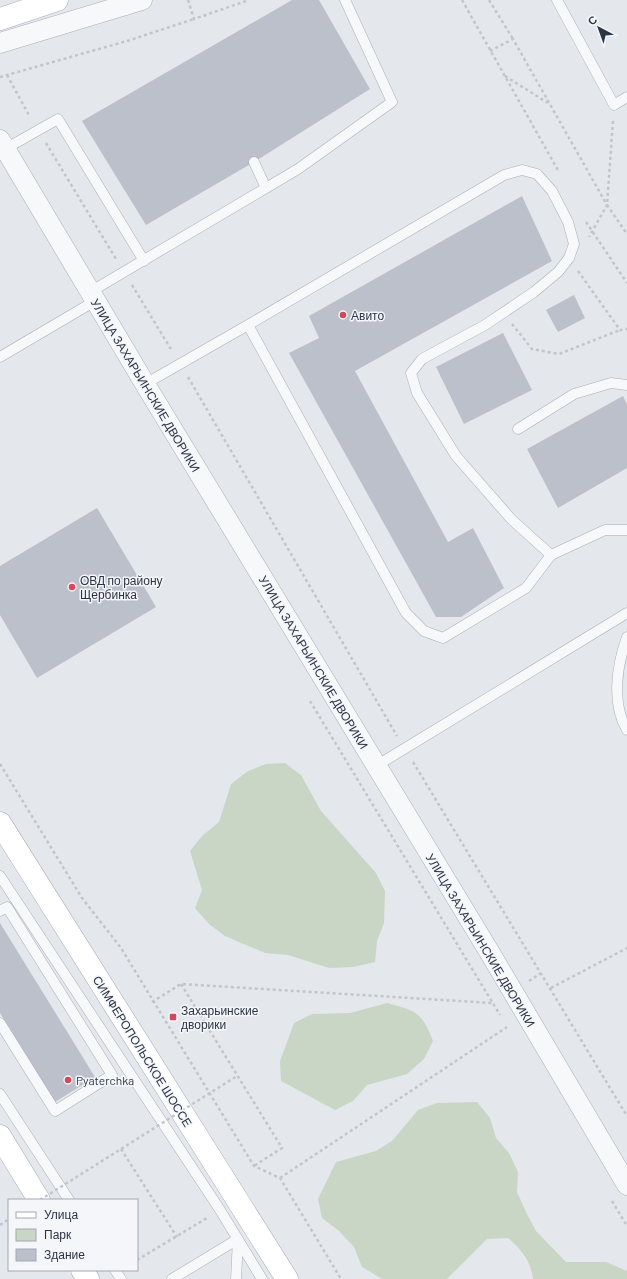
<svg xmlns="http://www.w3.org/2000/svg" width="627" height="1279" font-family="Barlow,sans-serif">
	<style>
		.green { fill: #c9d6c5 }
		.building { fill: #bbc0ca }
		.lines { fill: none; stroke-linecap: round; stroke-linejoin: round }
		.lane-casing { stroke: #a9aeb7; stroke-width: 11 }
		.street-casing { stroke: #a9aeb7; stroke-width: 21 }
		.secondary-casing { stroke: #a9aeb7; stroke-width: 23 }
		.primary-casing { stroke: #a3abb8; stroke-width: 23 }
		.path { stroke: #c2c5cb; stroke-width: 2.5; stroke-dasharray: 3 3; stroke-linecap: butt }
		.lane { stroke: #f7f8fa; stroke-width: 10 }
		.street { stroke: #f7f8fa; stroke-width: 20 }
		.secondary { stroke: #fff; stroke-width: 22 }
		.primary { stroke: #fff; stroke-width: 22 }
		.path-bridge { stroke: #c2c5cb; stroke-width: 2.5; stroke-dasharray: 3 3; stroke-linecap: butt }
		.poi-dot { fill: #d1495b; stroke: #f4f6f9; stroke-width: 1.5 }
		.labels { text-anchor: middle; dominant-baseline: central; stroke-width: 3; stroke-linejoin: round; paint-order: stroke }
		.poi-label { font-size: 12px; fill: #2b3445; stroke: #f4f6f9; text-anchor: start }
		.street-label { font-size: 12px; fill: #2b3445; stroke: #f4f6f9 }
	</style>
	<rect width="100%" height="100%" fill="#e4e7ec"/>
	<path class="green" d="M285,763L301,775L321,811L376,873L385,891L384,923L377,941L375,962L353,967L329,968L288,955L265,953L225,936L209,924L195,908L202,890L190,851L202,836L219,822L231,784L248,771L266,764Z
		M387,1003C416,1011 422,1012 433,1041L424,1059L407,1074L367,1085L353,1101L335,1110L281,1081L280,1061L294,1023L312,1014L350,1013Z
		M477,1102L490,1118L496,1138L509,1153L518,1172L517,1192L526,1212L536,1231L566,1262H606L627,1271V1279H533C531,1261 521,1249 508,1238L487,1239L447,1279H382L362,1267L354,1247L339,1231L322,1218L318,1199L336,1162L376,1151L392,1141L418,1110L437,1103Z"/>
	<path class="building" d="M292,0H319L370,89L254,162L146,225L82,121Z
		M522,196L552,261L355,371L448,542L473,528L504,588L461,617H436L289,353L319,338L309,316Z
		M574,295L585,318L558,332L546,310Z
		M503,333L532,390L464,424L436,367Z
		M623,396L627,404V468L558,508L527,449Z
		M97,508L156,607L37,678L0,615V566Z
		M0,923L95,1077L55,1102L0,1013Z"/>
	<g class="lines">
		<defs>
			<path id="lane" d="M557,0L614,105L627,97
				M5,149L58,119L144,261
				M266,188L298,169L392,102L345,0
				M90,292L266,188L254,162
				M0,357L95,301
				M145,384L248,325
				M518,429L574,394L611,383L627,385
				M551,555L512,520L456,456L417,393L411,373L422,359L485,325L534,292L558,272L569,258L574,244L568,222L552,191L537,174L522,170L504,175L248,325L406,613L424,631L443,638L526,588L551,555L605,530H627
				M627,637C617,665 611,703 627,730
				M376,766L627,613
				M0,876L220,1210L262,1279
				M0,911L7,907L112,1075L55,1111L0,1023
				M0,1094L69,1200
				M115,1270L121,1279
				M172,1279L238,1239
				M236,1279L238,1239"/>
			<path id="street" d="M0,43L142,0
				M0,140L145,384L490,953L627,1185"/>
			<path id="secondary" d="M0,19L57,0"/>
			<path id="primary" d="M0,823L287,1279
				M0,1136L39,1200
				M82,1270L88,1279"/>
		</defs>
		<use href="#lane" class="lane-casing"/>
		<use href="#street" class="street-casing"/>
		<use href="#secondary" class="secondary-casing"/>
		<use href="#primary" class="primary-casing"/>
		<path class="path" d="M188,0L194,19L249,0
			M462,0L559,172
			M489,0L513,39
			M490,51L513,39L607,205L589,237
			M7,75L30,117
			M505,76L548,103
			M0,77L127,41L194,19
			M613,121L607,205L627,234
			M46,143L116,259
			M586,222L627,283
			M578,271L620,330L627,329
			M132,285L172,351
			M512,324L532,349L559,354L620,330
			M188,377L397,736
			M310,701L500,1015
			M413,762L627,1116
			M0,764L82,898L121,948L254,1166L280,1178L341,1279
			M529,981L541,973
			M181,984L282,1148L254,1166
			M551,988L627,948
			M152,1002L181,984L492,1003
			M121,1149L177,1237
			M280,1178L507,1027
			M612,1201L627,1226
			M0,1225L9,1219
			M137,1260L207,1218"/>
		<use href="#lane" class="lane"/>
		<use href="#street" class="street"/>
		<use href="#secondary" class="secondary"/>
		<use href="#primary" class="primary"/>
		<path class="path-bridge" d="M40,1200L237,1076"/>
	</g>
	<g class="poi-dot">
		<circle cx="343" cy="315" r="4"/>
		<circle cx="72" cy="587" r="4"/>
		<rect x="169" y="1013" width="8" height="8" rx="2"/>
		<circle cx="68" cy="1080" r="4"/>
	</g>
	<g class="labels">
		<g class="poi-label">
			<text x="351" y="315">Авито</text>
			<text x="80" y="580">ОВД по району<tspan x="80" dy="14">Щербинка</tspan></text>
			<text x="181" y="1010">Захарьинские<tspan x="181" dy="14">дворики</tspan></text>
			<text x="76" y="1080">Pyaterchka</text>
		</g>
		<g class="street-label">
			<text transform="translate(146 385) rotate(59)">УЛИЦА ЗАХАРЬИНСКИЕ ДВОРИКИ</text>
			<text transform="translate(314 662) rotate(59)">УЛИЦА ЗАХАРЬИНСКИЕ ДВОРИКИ</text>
			<text transform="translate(481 940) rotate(59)">УЛИЦА ЗАХАРЬИНСКИЕ ДВОРИКИ</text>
			<text transform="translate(143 1051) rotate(58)">СИМФЕРОПОЛЬСКОЕ ШОССЕ</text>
		</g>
	</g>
	<rect x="8" y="1199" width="130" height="72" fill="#f4f6f9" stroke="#a4a8b1"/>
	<rect x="16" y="1212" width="20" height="6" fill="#ffffff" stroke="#a4a8b1"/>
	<text x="44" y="1219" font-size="12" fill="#2b3445">Улица</text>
	<rect x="16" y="1229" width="20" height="12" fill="#c9d6c5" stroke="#a4a8b1"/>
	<text x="44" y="1239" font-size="12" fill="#2b3445">Парк</text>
	<rect x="16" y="1249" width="20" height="12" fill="#bbc0ca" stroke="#a4a8b1"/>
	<text x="44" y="1259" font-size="12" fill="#2b3445">Здание</text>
	<g transform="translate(599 28) rotate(319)" stroke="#f4f6f9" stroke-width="3" paint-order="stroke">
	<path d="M0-3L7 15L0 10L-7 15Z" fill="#2b3445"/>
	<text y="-6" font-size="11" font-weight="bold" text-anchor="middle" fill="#2b3445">С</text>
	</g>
</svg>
